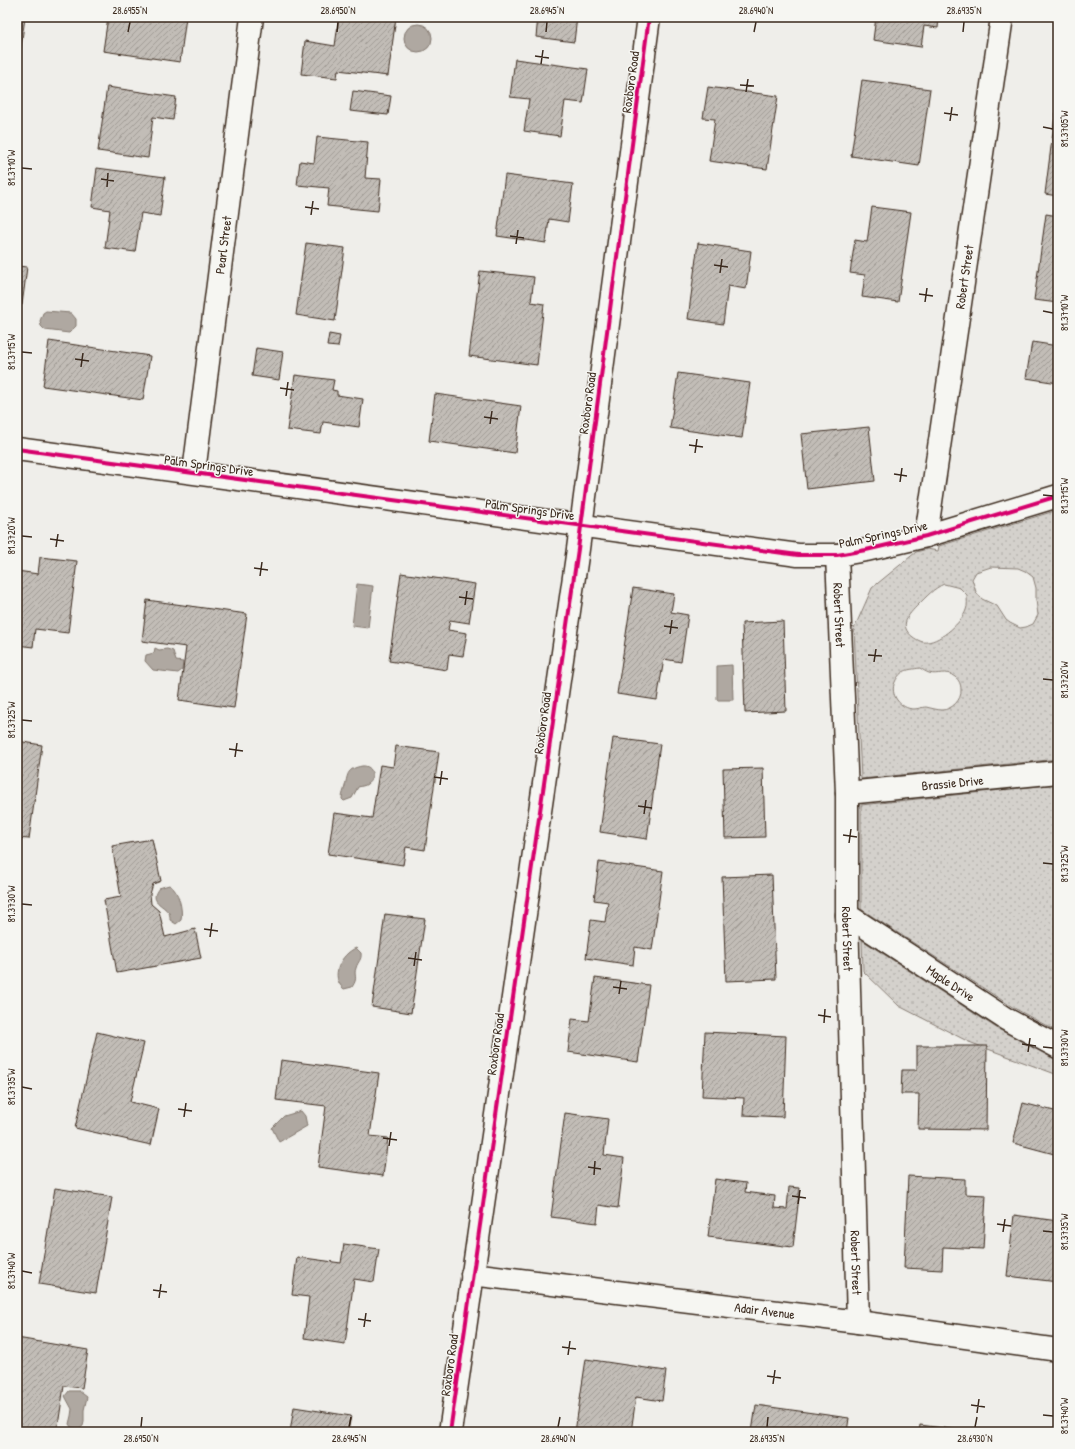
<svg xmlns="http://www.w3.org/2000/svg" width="1075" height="1449" font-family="'Patrick Hand',sans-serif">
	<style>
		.grass { fill: url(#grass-dots); stroke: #887e75; fill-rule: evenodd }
		.water { fill: #afa8a1; stroke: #81766d }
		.building { fill: url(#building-hatch); stroke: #3b2a1e }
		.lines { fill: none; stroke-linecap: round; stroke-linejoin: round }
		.minor-casing { stroke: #3b2a1e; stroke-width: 25 }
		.tertiary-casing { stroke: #3b2a1e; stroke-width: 25 }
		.minor { stroke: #f6f6f2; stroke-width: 22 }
		.tertiary { stroke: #f6f6f2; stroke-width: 22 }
		.cycleway-casing { stroke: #f6f6f2; stroke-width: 6 }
		.cycleway { stroke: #d6006c; stroke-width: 4 }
		.ticks { fill: none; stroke: #3b2a1e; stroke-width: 1.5 }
		.labels { text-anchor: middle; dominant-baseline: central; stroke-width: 3; stroke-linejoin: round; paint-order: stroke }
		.street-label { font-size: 13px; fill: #3b2a1e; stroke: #f6f6f2 }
		.neatline { fill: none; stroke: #3b2a1e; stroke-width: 1.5 }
		.ticks-label { font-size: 10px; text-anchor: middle; fill: #3b2a1e }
	</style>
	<defs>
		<pattern id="grass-dots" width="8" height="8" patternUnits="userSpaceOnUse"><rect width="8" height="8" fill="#d4d1cc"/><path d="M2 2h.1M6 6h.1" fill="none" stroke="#b7b4af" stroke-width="1.8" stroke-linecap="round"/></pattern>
		<pattern id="building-hatch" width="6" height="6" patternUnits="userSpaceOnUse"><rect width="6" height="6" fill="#c2bdb7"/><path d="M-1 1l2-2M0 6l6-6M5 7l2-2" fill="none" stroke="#9f9a94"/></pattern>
	</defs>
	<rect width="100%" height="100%" fill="#efeeea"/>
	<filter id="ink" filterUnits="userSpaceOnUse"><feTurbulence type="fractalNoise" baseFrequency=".025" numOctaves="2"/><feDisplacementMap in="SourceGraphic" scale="8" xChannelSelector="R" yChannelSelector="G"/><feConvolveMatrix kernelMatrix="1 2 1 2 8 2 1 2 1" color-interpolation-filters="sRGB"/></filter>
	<g filter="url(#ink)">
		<path class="grass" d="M1058,510V759L861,779L854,629L872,588L916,552L927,549L938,551L939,546ZM991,567L1018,568L1025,571L1033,577L1036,588V600L1038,615L1033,624L1026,627L1020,628L1010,623L1006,620L997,606L982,599L976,592L972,579L976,572ZM944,584L960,588L967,595C967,599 968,606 966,610C962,622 941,641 927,642C923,643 917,640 913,637C898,626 908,615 918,605C926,597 934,588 944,584ZM920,668C923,670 926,672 929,673C938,676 945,669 955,677C959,680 961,684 961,690C962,700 951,710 942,710C937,710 931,708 926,707C922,707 918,709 914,709C900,709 889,694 895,682C901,669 908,670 920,668Z
			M1058,784V1032L1014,1008L861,909V805Z
			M862,940L998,1029L1058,1061V1075L969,1042L899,1006L863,971Z"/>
		<path class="water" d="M404 38a14 14 0 1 1 28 0a14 14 0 1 1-28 0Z
			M46,311L71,313L76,319V326L69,333L45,330L41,326L40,321L43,313Z
			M357,584L373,586L368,628L352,626Z
			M155,648L159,650L167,649L173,651L176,661L183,662L182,670L178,673L153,670L145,661L146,655L154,653Z
			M732,665L733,700H717V666Z
			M362,766C374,765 375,779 367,784C365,786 361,786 358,787L352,798L344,801L342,799C342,794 344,791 345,786C348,773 347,769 362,766Z
			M169,885C179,890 183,910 181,920L176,924L170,920C170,918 170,915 169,913C163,904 148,902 159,888Z
			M356,948L361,953C362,960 358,961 356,968C353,976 359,977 352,987L344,989C329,977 341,954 356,948Z
			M301,1111L305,1116L307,1126L279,1142L272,1128L284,1116Z
			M69,1391H79L87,1397L84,1410V1422L83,1426L79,1429L71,1427L69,1424L71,1416L72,1409L65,1396Z"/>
		<path class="building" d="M17,17H25L20,54H17Z
			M108,17H186L180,62L103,51Z
			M339,17H396L388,76L338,70L337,78L301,74L305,41L335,46Z
			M538,17H577L574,42L536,37Z
			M876,17H939L938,28L924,26L921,47L873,40Z
			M515,59L588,69L583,103L565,101L560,136L524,131L529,99L510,97Z
			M862,80L930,89L919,166L851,156Z
			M107,87L176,97L173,120L153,117L148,158L98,151Z
			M708,87L778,96L767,169L709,161L715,119L703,118Z
			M353,91L391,96L388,115L350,111Z
			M1057,100L1058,101V196L1045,194Z
			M317,137L368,142L365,178L381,179L378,211L327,206L329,188L297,185L300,161L314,163Z
			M97,168L165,177L160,216L141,213L135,252L105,248L110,210L92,207Z
			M505,175L573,184L568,222L549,219L546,243L497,236Z
			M872,207L911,212L898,302L862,297L865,275L850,273L855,240L867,242Z
			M1046,214L1058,216V303L1034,300Z
			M306,243L345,248L335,321L296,315Z
			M698,243L751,251L746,289L728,286L723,324L688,319Z
			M17,266L27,267L22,305H17Z
			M480,271L534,277L531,302L544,304L537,365L469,356Z
			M329,334L340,336L338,347L327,346Z
			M49,341L150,356L143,400L43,386Z
			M1032,342L1058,346V383L1026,378Z
			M256,348L283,352L279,380L252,376Z
			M678,373L750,383L742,438L670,428Z
			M295,375L334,380L332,390L337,391V395L363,399L359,427L323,422L321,434L287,430Z
			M435,394L521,406L515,453L429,441Z
			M869,427L875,481L807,489L801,434Z
			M17,551H19L17,571Z
			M40,557L77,561L68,633L35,629L33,647L17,645V571L38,574Z
			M401,573L475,584L469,623L450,620L448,630L467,633L463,656L449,654L447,670L389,661Z
			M633,588L674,594L671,612L688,615L681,662L664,659L657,700L617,694Z
			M147,600L247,614L234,708L179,700L186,647L142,641Z
			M783,621L786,711L745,713L742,623Z
			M613,738L660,744L647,839L600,832Z
			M17,741L42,745L29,839L17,838Z
			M396,746L439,752L425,850L406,847L403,865L328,854L334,813L372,818L380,765L393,767Z
			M763,768L765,837L725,838L723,769Z
			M152,839L161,881L153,884L150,894L151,904L159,911L165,937L195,929L201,958L117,973L104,900L121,897L112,846Z
			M599,862L663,871L652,950L635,947L633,965L586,958L591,920L605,922L608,902L594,900Z
			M772,875L776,979L726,981L722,877Z
			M385,914L425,919L411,1013L372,1007Z
			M595,978L649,985L638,1062L568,1052L572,1019L589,1021Z
			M97,1032L144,1043L130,1102L159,1109L151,1145L75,1128Z
			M705,1032L786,1036L783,1117L743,1115L744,1098L702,1096Z
			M917,1046H987L986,1130L918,1129L919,1094H901L902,1070H917Z
			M281,1060L379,1073L370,1136L388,1138L383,1176L318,1167L326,1106L276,1100Z
			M1023,1103L1058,1112V1155L1013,1143Z
			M565,1113L608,1119L604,1155L624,1158L618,1208L599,1205L597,1223L551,1217Z
			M908,1176L965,1179V1194L986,1195L983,1249L943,1247L942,1270L904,1268Z
			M715,1179L746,1183L745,1192L775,1196L774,1208L787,1209L789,1187L800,1188L793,1247L708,1237Z
			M55,1188L112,1197L96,1293L39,1284Z
			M1014,1215L1058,1221V1282L1007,1276Z
			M344,1244L379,1249L374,1282L354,1279L345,1344L304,1338L309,1297L292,1295L297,1257L341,1263Z
			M17,1338L88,1350L82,1388L64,1386L57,1432L37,1429V1432H17Z
			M586,1359L666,1371L662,1401L636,1397L631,1432H575Z
			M756,1405L849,1418L847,1432H752Z
			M294,1407L351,1416L348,1432H290Z
			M920,1425L974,1432H919Z"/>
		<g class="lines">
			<defs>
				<g id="minor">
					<path id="s1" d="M194,472L252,17"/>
					<path id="s2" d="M926,536L1002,17"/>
					<path id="s3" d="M837,555L847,793V915L858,1322"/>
					<path id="s4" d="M847,793L1058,772"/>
					<path id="s5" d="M847,915L1006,1019L1058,1047"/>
					<path id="s6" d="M472,1274L858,1322L1058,1350"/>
					<path d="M450,1432L578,549L649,17"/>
				</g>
				<path id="tertiary" d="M17,449L798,555H837L866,550L926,536L1058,496"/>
			</defs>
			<use href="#minor" class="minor-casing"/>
			<use href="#tertiary" class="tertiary-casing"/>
			<use href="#minor" class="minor"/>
			<use href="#tertiary" class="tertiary"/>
			<defs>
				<path id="cycleway" d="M17,449L798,555H837L866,550L926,536L1058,496
					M450,1432L578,549L649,17"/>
			</defs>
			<use href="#cycleway" class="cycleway-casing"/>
			<use href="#cycleway" class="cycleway"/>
		</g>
	</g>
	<path class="ticks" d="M128,32L130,22M337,32L338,22M546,32L547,22M754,32L756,22M963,32L964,22M535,56L549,58M541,64L543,50M740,85L754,86M746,92L748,79M944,113L958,115M950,121L952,107M1043,127L1053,129M22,168L32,169M101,179L114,181M107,187L108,173M305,207L319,209M311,215L313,201M510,236L524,238M516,244L518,230M714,265L728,267M720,273L722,259M919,294L933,296M925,302L927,288M1043,311L1053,313M22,352L32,353M75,359L89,361M81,367L83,353M280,388L294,390M286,396L288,382M484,417L498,419M490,424L492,411M689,445L703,447M695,453L697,439M894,474L907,476M900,482L902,468M1043,495L1053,496M22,536L32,537M50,539L64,541M56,547L58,534M254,568L268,570M260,576L262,562M459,597L473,599M465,605L467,591M664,626L678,628M670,634L672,620M868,655L882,656M874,662L876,649M1043,679L1053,680M22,720L32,721M229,749L243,751M235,757L237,743M434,777L448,779M440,785L442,771M638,806L652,808M644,814L646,800M843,835L857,837M849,843L851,829M1043,863L1053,864M22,904L32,905M204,929L218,931M210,937L212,923M408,958L422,960M414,966L416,952M613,987L627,989M619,994L621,981M818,1015L831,1017M824,1023L825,1009M1022,1044L1036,1046M1043,1047L1053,1048M1028,1052L1030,1038M22,1087L32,1089M178,1109L192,1111M184,1117L186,1103M383,1138L397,1140M389,1146L391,1132M588,1167L601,1169M594,1175L595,1161M792,1196L806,1198M798,1204L800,1190M997,1224L1011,1226M1043,1231L1053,1232M1003,1232L1005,1219M22,1271L32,1273M153,1290L167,1292M159,1298L161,1284M358,1319L371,1321M364,1327L366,1313M562,1347L576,1349M568,1355L570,1341M767,1376L781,1378M773,1384L775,1370M971,1405L985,1407M977,1413L979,1399M1043,1415L1053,1416M141,1427L142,1417M349,1427L351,1417M558,1427L560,1417M767,1427L768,1417M975,1427L977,1417"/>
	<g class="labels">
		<g class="street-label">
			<text transform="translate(630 82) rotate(-82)">Roxboro Road</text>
			<text stroke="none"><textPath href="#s1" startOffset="229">Pearl Street</textPath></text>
			<text stroke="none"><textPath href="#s2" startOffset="262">Robert Street</textPath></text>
			<text transform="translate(587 403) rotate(-82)">Roxboro Road</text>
			<text transform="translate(209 465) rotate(8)">Palm Springs Drive</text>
			<text transform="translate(530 509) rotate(8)">Palm Springs Drive</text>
			<text transform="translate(883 534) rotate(-12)">Palm Springs Drive</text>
			<text stroke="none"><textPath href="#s3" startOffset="60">Robert Street</textPath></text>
			<text transform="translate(542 723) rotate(-82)">Roxboro Road</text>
			<text stroke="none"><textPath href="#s4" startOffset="106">Brassie Drive</textPath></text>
			<text stroke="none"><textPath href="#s3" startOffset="384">Robert Street</textPath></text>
			<text stroke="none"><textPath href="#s5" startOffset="124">Maple Drive</textPath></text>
			<text transform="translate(495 1044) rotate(-82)">Roxboro Road</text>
			<text stroke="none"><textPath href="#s3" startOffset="708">Robert Street</textPath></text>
			<text stroke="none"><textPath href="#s6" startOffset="295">Adair Avenue</textPath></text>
			<text transform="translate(449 1365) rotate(-82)">Roxboro Road</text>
		</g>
	</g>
	<rect width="1075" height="1449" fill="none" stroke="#f6f6f2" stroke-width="44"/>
	<rect x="22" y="22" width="1031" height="1405" class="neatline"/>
	<g class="ticks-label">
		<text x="130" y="14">28.6955°N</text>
		<text x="338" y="14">28.6950°N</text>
		<text x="547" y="14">28.6945°N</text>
		<text x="756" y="14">28.6940°N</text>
		<text x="964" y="14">28.6935°N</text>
		<text transform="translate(1064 129) rotate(-90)" y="4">81.3705°W</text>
		<text transform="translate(11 168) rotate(-90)" y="4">81.3710°W</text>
		<text transform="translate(1064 313) rotate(-90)" y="4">81.3710°W</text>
		<text transform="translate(11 352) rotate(-90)" y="4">81.3715°W</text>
		<text transform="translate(1064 496) rotate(-90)" y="4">81.3715°W</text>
		<text transform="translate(11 536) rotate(-90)" y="4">81.3720°W</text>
		<text transform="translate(1064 680) rotate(-90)" y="4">81.3720°W</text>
		<text transform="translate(11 720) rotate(-90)" y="4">81.3725°W</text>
		<text transform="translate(1064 864) rotate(-90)" y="4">81.3725°W</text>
		<text transform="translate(11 904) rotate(-90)" y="4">81.3730°W</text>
		<text transform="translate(1064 1048) rotate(-90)" y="4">81.3730°W</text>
		<text transform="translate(11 1087) rotate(-90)" y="4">81.3735°W</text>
		<text transform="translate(1064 1232) rotate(-90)" y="4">81.3735°W</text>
		<text transform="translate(11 1271) rotate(-90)" y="4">81.3740°W</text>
		<text transform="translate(1064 1416) rotate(-90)" y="4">81.3740°W</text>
		<text x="141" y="1442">28.6950°N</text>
		<text x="349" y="1442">28.6945°N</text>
		<text x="558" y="1442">28.6940°N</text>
		<text x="767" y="1442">28.6935°N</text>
		<text x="975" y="1442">28.6930°N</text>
	</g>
</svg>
